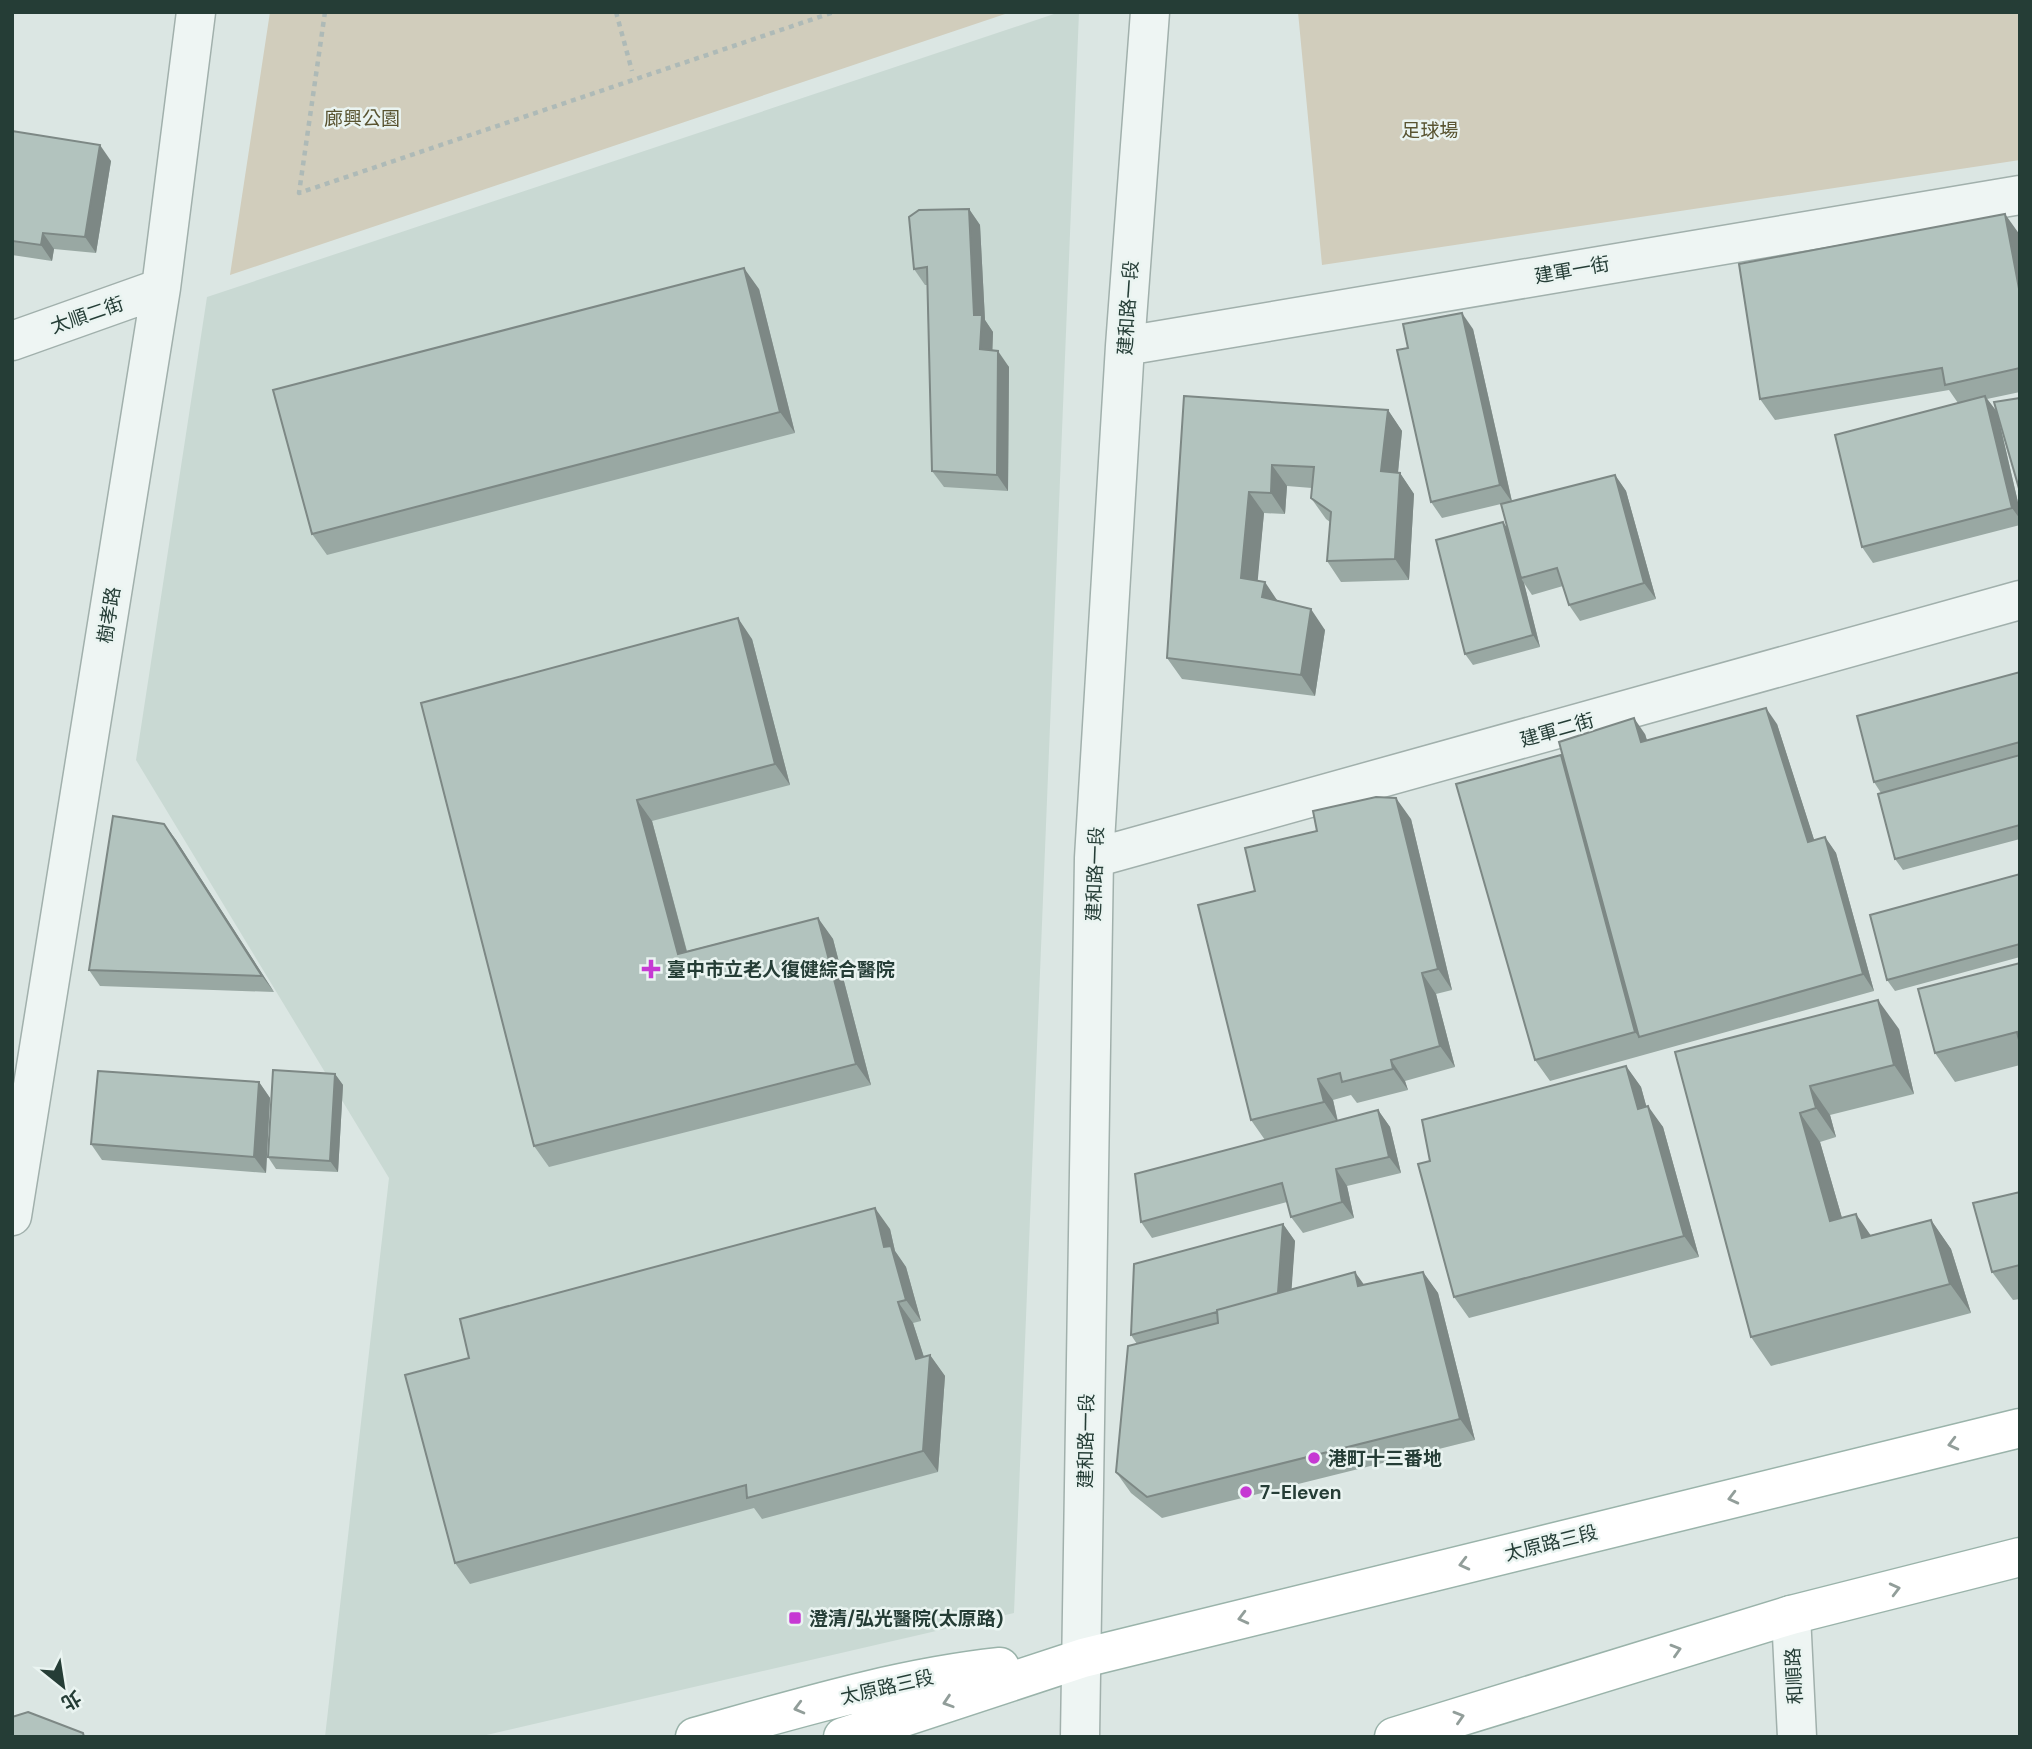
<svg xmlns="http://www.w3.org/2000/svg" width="2032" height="1749" font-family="'DM Sans','Noto Sans TC',sans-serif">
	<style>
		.built { fill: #c9d9d3 }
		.green { fill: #d1cdbc }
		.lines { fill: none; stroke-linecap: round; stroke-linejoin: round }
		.minor-casing { stroke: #a1b0ac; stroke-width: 41 }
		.major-casing { stroke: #9ab3aa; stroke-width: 41 }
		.path { stroke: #aebab7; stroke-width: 4.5; stroke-dasharray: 5 5; stroke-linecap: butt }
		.minor { stroke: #eef5f3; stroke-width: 38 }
		.major { stroke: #fff; stroke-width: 38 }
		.wall { fill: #99a8a3 }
		.shaded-wall { fill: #7d8885 }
		.building { fill: #b2c3be; stroke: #7d8885; stroke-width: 2 }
		.oneway { stroke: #929e9a }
		.poi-dot { fill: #c639d3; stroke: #eaf4f1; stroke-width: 2.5 }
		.labels { text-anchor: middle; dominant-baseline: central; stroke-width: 5; stroke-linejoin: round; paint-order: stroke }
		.park-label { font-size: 19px; fill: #595431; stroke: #eaf4f1 }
		.street-label { font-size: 19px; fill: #253d36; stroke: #eaf4f1 }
		.poi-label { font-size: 19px; font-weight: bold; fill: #253d36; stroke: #eaf4f1; text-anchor: start }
	</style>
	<rect width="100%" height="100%" fill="#dbe6e3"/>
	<path class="built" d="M1060,12H1079L1014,1613L478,1737H325L389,1178L136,760L207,297Z"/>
	<path class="green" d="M270,12H1011L230,275Z
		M1298,12H2020V160L1322,265Z"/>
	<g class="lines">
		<defs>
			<path id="minor" d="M12,341L161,288
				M1125,346L2020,195
				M1094,858L2020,600
				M12,1216L161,288L196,12
				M1791,1615L1797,1737
				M1080,1737L1094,858L1125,346L1150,12"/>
			<path id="major" d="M695,1737C796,1709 897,1678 1000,1667
				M843,1737L1083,1658L2020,1428
				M1394,1737L1791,1615L2020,1557"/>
		</defs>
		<use href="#minor" class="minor-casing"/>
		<use href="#major" class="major-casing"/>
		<path class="path" d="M325,12L299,193L834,12
			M616,12L632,71"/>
		<use href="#minor" class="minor"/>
		<use href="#major" class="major"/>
	</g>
	<path class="wall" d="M12,131L111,161L96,253L54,249L52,261L12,255Z
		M969,209L980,225L985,320L993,332L992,350L1009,367L1008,491L944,487L932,471L927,285H925L914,269Z
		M2020,235V392L1987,399L1997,412L2020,511V525L1873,563L1862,547L1958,403L1949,390L1775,420L1760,399Z
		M759,289L795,433L327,555L312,534Z
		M1473,329L1512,501L1615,475L1626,491L1656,599L1580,621L1569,605L1563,586L1532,595L1524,583L1540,647L1473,665L1465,654L1507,527L1501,504L1442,518L1431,502L1408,348Z
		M1184,396L1388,410L1402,431L1398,473H1400L1414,494L1409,580L1341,582L1327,561L1330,522L1326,519L1311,498L1312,488L1287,486L1285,514L1264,513L1257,581L1277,600L1325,630L1315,696L1182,679L1167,658Z
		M752,639L790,785L652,821L687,951L818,918L833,939L871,1085L549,1167L534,1146L421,703Z
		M2020,672V839L1903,870L1895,859L1881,793L1874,782Z
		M1777,724L1814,840L1825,837L1836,853L1874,991L1550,1081L1535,1060L1561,755L1563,758L1645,734L1647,740Z
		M1411,819L1452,990L1436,994L1455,1067L1405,1081L1408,1090L1357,1103L1351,1095L1333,1100L1338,1121L1378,1110L1390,1127L1401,1173L1347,1186L1354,1218L1303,1233L1291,1217L1287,1202L1152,1238L1141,1222L1265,1140L1251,1120Z
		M164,824L176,840L274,992L100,986L89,970Z
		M2020,874V957L1895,991L1887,980Z
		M2020,963V1065L1955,1082L1935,1053Z
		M1899,1029L1914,1094L1830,1115L1836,1137L1820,1142L1842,1218L1871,1235L1931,1220L1951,1249L1971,1313L1771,1366L1751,1337L1675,1052Z
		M1626,1066L1641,1087L1646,1106L1663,1127L1699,1257L1469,1318L1454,1297L1430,1161Z
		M335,1074L343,1085L338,1172L276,1169L268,1157Z
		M259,1082L270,1098L266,1173L102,1160L91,1144Z
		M2020,1192V1299L2013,1300L1992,1272Z
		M1283,1224L1295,1241L1291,1290L1364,1285L1423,1272L1438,1293L1475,1440L1162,1518L1131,1493L1116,1472L1137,1344L1131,1335Z
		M890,1229L895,1251L906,1267L921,1321L913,1323L924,1357L930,1355L945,1376L938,1472L762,1519L754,1508L470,1584L455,1563L469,1358Z"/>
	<path class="shaded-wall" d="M100,145L111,161L96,253L85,237Z
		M969,209L980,225L985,320L993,332L992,366L980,349L974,315Z
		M2005,214L2020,235V294Z
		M43,233L54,249L52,261L41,245Z
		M744,268L759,289L795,433L780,412Z
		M1462,313L1473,329L1512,502L1500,485Z
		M998,351L1009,367L1008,491L997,475Z
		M1985,396L1997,412L2020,511V519L2012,508Z
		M1388,410L1402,431L1396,492L1381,471Z
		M1272,465L1287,486L1285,514L1271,493Z
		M1400,473L1414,494L1409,580L1395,559Z
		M1615,475L1626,491L1656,599L1644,583Z
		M1249,492L1264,513L1256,599L1241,578Z
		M1503,522L1511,533L1521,578L1524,583L1540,647L1533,635Z
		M1265,582L1279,603L1262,597Z
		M1311,609L1325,630L1315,696L1301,675Z
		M738,618L752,639L790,785L775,764Z
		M1766,708L1777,724L1820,858L1808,842Z
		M1634,718L1645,734L1652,758L1641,742Z
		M1561,755L1576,776L1639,1037L1635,1032Z
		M1396,798L1411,819L1452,990L1438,969Z
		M637,800L652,821L693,975L678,954Z
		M164,824L176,840L274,992L262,976Z
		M1825,837L1836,853L1874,991L1863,974Z
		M818,918L833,939L871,1085L856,1064Z
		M1422,973L1436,994L1455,1067L1440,1046Z
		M1878,1000L1899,1029L1914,1094L1894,1065Z
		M1391,1060L1405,1081L1408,1090L1393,1069Z
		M1626,1066L1641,1087L1653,1130L1638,1109Z
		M335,1074L343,1085L338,1172L330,1161Z
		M1318,1079L1333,1100L1338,1123L1324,1102Z
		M259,1082L270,1098L266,1173L254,1157Z
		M1810,1086L1830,1115L1836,1137L1816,1108Z
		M1648,1106L1663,1127L1699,1257L1684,1236Z
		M1378,1110L1390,1127L1401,1173L1389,1157Z
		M1800,1113L1820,1142L1851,1249L1830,1221Z
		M1336,1169L1347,1186L1354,1218L1342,1202Z
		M875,1208L890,1229L895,1251L906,1267L921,1321L906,1300L884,1247Z
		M1856,1214L1876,1243L1862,1238Z
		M1931,1220L1951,1249L1971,1313L1950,1284Z
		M1283,1224L1295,1241L1290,1312L1278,1295Z
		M1355,1272L1370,1293L1358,1286Z
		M1423,1272L1438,1293L1475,1440L1460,1419Z
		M898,1302L913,1323L929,1373L930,1355L945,1376L938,1472L923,1451L916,1359Z"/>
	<path class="building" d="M12,131L100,145L85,237L43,233L41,245L12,241Z
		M969,209L974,315H982L980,349L998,351L997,475L932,471L927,267L914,269L909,217L919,210Z
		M2005,214L2020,294V368L1945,385L1942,368L1760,399L1739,264Z
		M744,268L780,412L312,534L273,390Z
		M1462,313L1500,485L1431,502L1397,350L1408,348L1403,324Z
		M1184,396L1388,410L1381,471L1400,473L1395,559L1327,561L1331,512L1311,498L1314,467L1272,465L1271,493L1249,492L1241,578L1265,582L1262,597L1311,609L1301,675L1167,658Z
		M1985,396L2012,508L1862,547L1835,435Z
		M2020,398V492L1994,402Z
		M1615,475L1644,583L1569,605L1557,568L1521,578L1501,504Z
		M1503,522L1533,635L1465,654L1436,540Z
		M738,618L775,764L637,800L678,954L818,918L856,1064L534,1146L421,703Z
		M2020,672V742L1874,782L1857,716Z
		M1766,708L1808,842L1825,837L1863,974L1639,1037L1559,742L1634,718L1641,742Z
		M1561,755L1635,1032L1535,1060L1456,784Z
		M2020,755V825L1895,859L1878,794Z
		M1376,797L1396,798L1438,969L1422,973L1440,1046L1391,1060L1393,1069L1342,1082L1340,1073L1318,1079L1324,1102L1251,1120L1198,905L1255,891L1245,848L1317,831L1313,811Z
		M113,816L164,824L262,976L89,970Z
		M2020,874V944L1887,980L1870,915Z
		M2020,963V1044L2017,1032L1935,1053L1918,989Z
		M1878,1000L1894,1065L1810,1086L1816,1108L1800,1113L1830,1221L1856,1214L1862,1238L1931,1220L1950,1284L1751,1337L1675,1052Z
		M1626,1066L1638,1109L1648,1106L1684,1236L1454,1297L1418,1164L1430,1161L1422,1120Z
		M273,1070L335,1074L330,1161L268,1157Z
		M98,1071L259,1082L254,1157L91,1144Z
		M1378,1110L1389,1157L1336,1169L1342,1202L1291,1217L1282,1183L1141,1222L1135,1174Z
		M2020,1192V1265L1992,1272L1973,1203Z
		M875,1208L884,1247L891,1246L906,1300L898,1302L916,1359L930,1355L923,1451L747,1498L746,1485L455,1563L405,1375L469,1358L460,1319Z
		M1283,1224L1278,1293L1217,1310V1312L1131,1335L1134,1264Z
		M1355,1272L1358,1286L1423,1272L1460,1419L1147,1497L1116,1472L1128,1346L1218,1323L1217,1310Z
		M28,1712L83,1733L84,1737H12V1717Z"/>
	<defs><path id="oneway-chevron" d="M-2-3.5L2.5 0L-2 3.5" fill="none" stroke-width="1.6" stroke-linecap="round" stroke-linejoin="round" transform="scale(1.75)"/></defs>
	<g class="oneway">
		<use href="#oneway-chevron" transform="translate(1953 1444) rotate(166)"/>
		<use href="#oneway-chevron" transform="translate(1733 1498) rotate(166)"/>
		<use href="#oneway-chevron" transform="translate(1464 1564) rotate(166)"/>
		<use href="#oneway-chevron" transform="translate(1895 1589) rotate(-14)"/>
		<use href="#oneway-chevron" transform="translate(1243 1618) rotate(166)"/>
		<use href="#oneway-chevron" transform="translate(1676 1650) rotate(-17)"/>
		<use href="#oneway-chevron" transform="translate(948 1702) rotate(162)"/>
		<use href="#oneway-chevron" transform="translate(799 1708) rotate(165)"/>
		<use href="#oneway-chevron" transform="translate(1459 1717) rotate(-17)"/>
	</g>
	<g class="poi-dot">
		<path d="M647.5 958.5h7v7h7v7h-7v7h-7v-7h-7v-7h7z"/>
		<circle cx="1314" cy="1458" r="7"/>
		<circle cx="1246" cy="1492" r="7"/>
		<rect x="788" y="1611" width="14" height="14" rx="3.5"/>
	</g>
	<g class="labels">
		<g class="park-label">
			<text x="362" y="118">廊興公園</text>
			<text x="1430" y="130">足球場</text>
		</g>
		<g class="street-label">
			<text transform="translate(1572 270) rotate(-10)">建軍一街</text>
			<text transform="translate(1128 308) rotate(-86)">建和路一段</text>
			<text transform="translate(87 315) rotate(-19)">太順二街</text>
			<text transform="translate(109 615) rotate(-81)">樹孝路</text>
			<text transform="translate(1557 730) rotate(-16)">建軍二街</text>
			<text transform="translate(1095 874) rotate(-88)">建和路一段</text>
			<text transform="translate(1086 1441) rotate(-89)">建和路一段</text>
			<text transform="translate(1551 1543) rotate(-14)">太原路三段</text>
			<text transform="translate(1794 1676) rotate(-93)">和順路</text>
			<text transform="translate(887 1687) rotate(-13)">太原路三段</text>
		</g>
		<g class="poi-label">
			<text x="667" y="969">臺中市立老人復健綜合醫院</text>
			<text x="1328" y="1458">港町十三番地</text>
			<text x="1260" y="1492">7-Eleven</text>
			<text x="809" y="1618">澄清/弘光醫院(太原路)</text>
		</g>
	</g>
	<rect width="2032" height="1749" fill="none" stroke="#253d36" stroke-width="28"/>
	<g transform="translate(63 1686) rotate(150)" stroke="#eaf4f1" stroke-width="5" paint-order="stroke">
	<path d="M0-5L12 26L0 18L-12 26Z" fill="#253d36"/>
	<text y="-10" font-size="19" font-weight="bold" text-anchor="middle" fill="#253d36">北</text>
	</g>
</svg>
